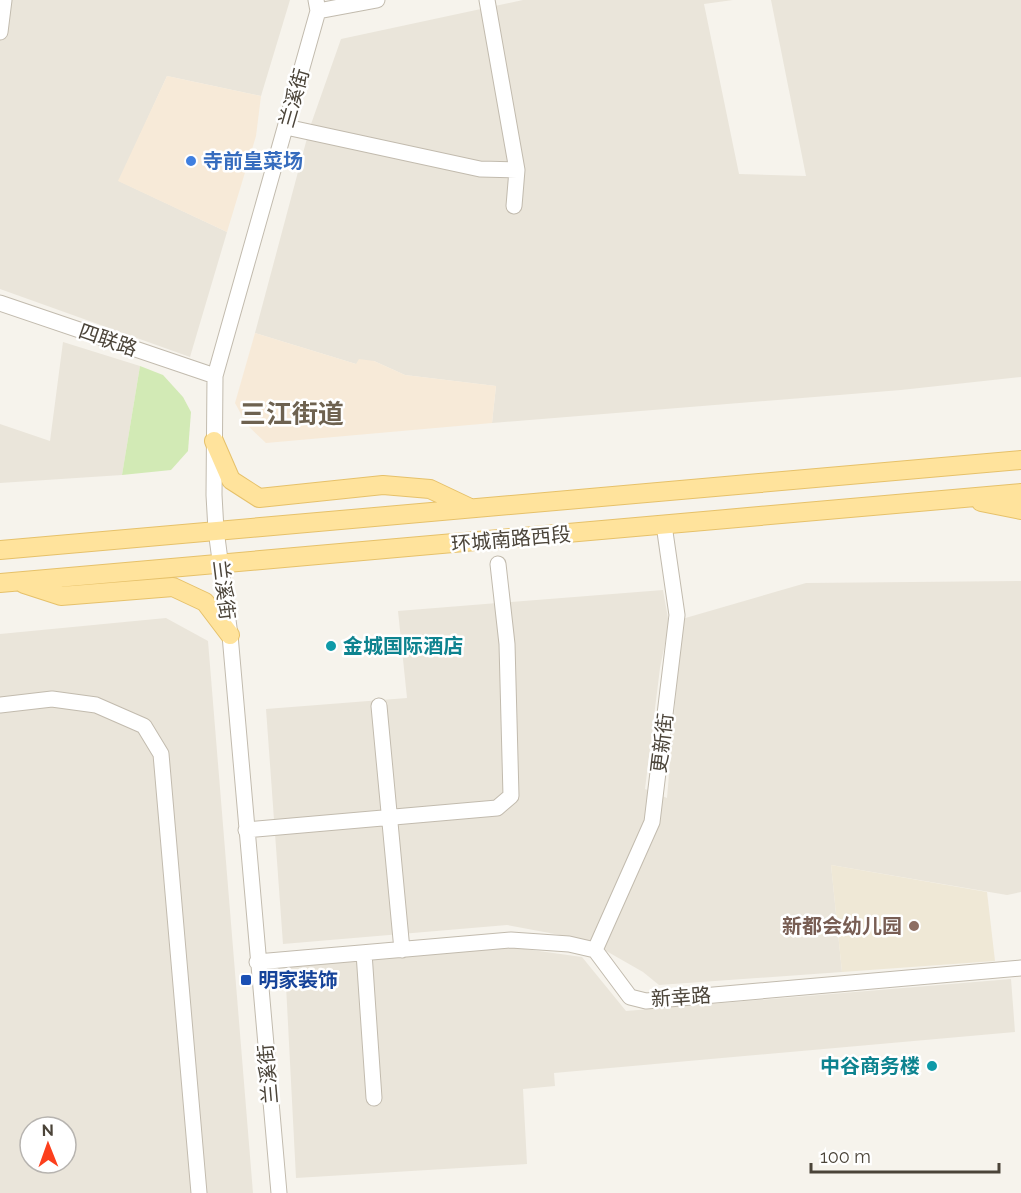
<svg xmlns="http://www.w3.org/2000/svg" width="1021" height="1193" font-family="Raleway,'Noto Sans SC',sans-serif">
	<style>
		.residential { fill: #eae5da; fill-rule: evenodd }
		.commercial { fill: #f7ead8 }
		.education { fill: #efe8d6 }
		.green { fill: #d2eab5 }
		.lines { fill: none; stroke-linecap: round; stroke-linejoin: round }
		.minor-casing { stroke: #c2bbae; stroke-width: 17 }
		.major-casing { stroke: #e6c16a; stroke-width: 20 }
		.minor { stroke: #fff; stroke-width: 15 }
		.major { stroke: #ffe39c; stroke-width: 18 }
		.shop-dot { fill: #3f7fe0; stroke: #fff; stroke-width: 2 }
		.culture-dot { fill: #0f9aa8; stroke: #fff; stroke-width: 2 }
		.education-dot { fill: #8d6e63; stroke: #fff; stroke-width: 2 }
		.transit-dot { fill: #1a4fb4; stroke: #fff; stroke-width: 2 }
		.labels { text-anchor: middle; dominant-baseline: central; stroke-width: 5; stroke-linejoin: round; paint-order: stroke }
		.street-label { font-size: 20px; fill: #4b4439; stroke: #fff }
		.shop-label { font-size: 20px; font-weight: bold; fill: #366cbe; stroke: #fff; text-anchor: start }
		.culture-label { font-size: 20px; font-weight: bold; fill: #0d838f; stroke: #fff; text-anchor: start }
		.education-label { font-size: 20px; font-weight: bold; fill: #785e54; stroke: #fff; text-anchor: end }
		.transit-label { font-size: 20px; font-weight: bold; fill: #164399; stroke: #fff; text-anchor: start }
		.district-label { font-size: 26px; font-weight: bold; fill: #6e6250; stroke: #fff }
	</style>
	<rect width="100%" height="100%" fill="#f6f3ec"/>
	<path class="residential" d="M0,0H290L261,96L167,76L119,181L227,232L190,357L0,289Z
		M523,0H733L704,4L739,174L806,176L771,0H1021V377L901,390L492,423L496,386L405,375L374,361L356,364L255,333L310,127L341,39Z
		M63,342L140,366L122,475L0,483V424L50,441Z
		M1021,581V892L1007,895L831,865L842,972L659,985L643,972L587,940L507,925L283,944L266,709L407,698L398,611L663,590L669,624L660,668L645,789L667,798L682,619L806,583Z
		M166,618L208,641L253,1193H0V634ZM30,1127H66V1163H30Z
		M510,947L582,957L626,1011L1011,979L1015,1032L554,1073L555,1086L523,1089L527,1164L296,1178L285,966Z"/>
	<path class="commercial" d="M167,76L261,96L256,136L227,232L118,181Z
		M255,333L356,364L359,359L374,361L405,375L496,386L492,423L266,443L247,425L235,403Z"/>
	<path class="education" d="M831,865L987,892L995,961L842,972Z"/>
	<path class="green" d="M140,366L163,375L183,397L191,412L188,451L171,470L122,475Z"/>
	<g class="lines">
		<defs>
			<path id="minor" d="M487,0L517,170L514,206
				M318,11L377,0
				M0,32L4,0
				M286,127L480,169L517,170
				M0,303L215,376
				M0,705L52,699L96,705L144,726L161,754L199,1193
				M379,706L402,950
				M246,830L497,808L511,796L507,644L498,564
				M595,950L652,822L677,615L664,525
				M364,953L374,1098
				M257,962L511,940L569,944L595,950L630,997L646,1001L1021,968
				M279,1193L230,635L216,530L214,495L215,376L318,11L316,0"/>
			<path id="major" d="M214,441L231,480L259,498L383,485L430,489L468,507
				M981,502L1021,510
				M0,550L1021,460
				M0,583L1021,493
				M24,584L61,596L173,587L205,602L230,635"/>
		</defs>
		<use href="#minor" class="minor-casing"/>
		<use href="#major" class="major-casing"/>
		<use href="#minor" class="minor"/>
		<use href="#major" class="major"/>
	</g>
	<circle class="shop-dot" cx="191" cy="161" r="6"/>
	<g class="culture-dot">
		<circle cx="331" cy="646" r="6"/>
		<circle cx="932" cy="1066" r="6"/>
	</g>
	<circle class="education-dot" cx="914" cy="926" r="6"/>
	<rect class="transit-dot" x="240" y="974" width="12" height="12" rx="3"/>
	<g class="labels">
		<g class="street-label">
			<text transform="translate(294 98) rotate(-74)">兰溪街</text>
			<text transform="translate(108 340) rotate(19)">四联路</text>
			<text transform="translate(511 539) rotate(-5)">环城南路西段</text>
			<text transform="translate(224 590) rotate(83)">兰溪街</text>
			<text transform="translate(662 743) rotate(-83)">更新街</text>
			<text transform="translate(681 997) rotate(-4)">新幸路</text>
			<text transform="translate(268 1074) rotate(-95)">兰溪街</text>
		</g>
		<g class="shop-label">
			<text x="203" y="161">寺前皇菜场</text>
		</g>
		<g class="culture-label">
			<text x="343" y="646">金城国际酒店</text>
			<text x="920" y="1066" text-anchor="end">中谷商务楼</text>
		</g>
		<g class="education-label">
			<text x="902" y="926">新都会幼儿园</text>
		</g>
		<g class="transit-label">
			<text x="258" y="980">明家装饰</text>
		</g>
		<g class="district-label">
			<text x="292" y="414">三江街道</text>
		</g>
	</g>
	<g transform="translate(48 1145) rotate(359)"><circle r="28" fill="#ffffff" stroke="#b7b4b0" stroke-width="1.5"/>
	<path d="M0-4.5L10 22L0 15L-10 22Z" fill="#fc3f1d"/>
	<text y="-9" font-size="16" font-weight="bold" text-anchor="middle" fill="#4b4439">N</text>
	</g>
	<path d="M811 1163v9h188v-9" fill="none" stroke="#4b4439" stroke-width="3"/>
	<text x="820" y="1163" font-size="18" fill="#4b4439" stroke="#ffffff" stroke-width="4.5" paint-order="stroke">100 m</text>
</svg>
